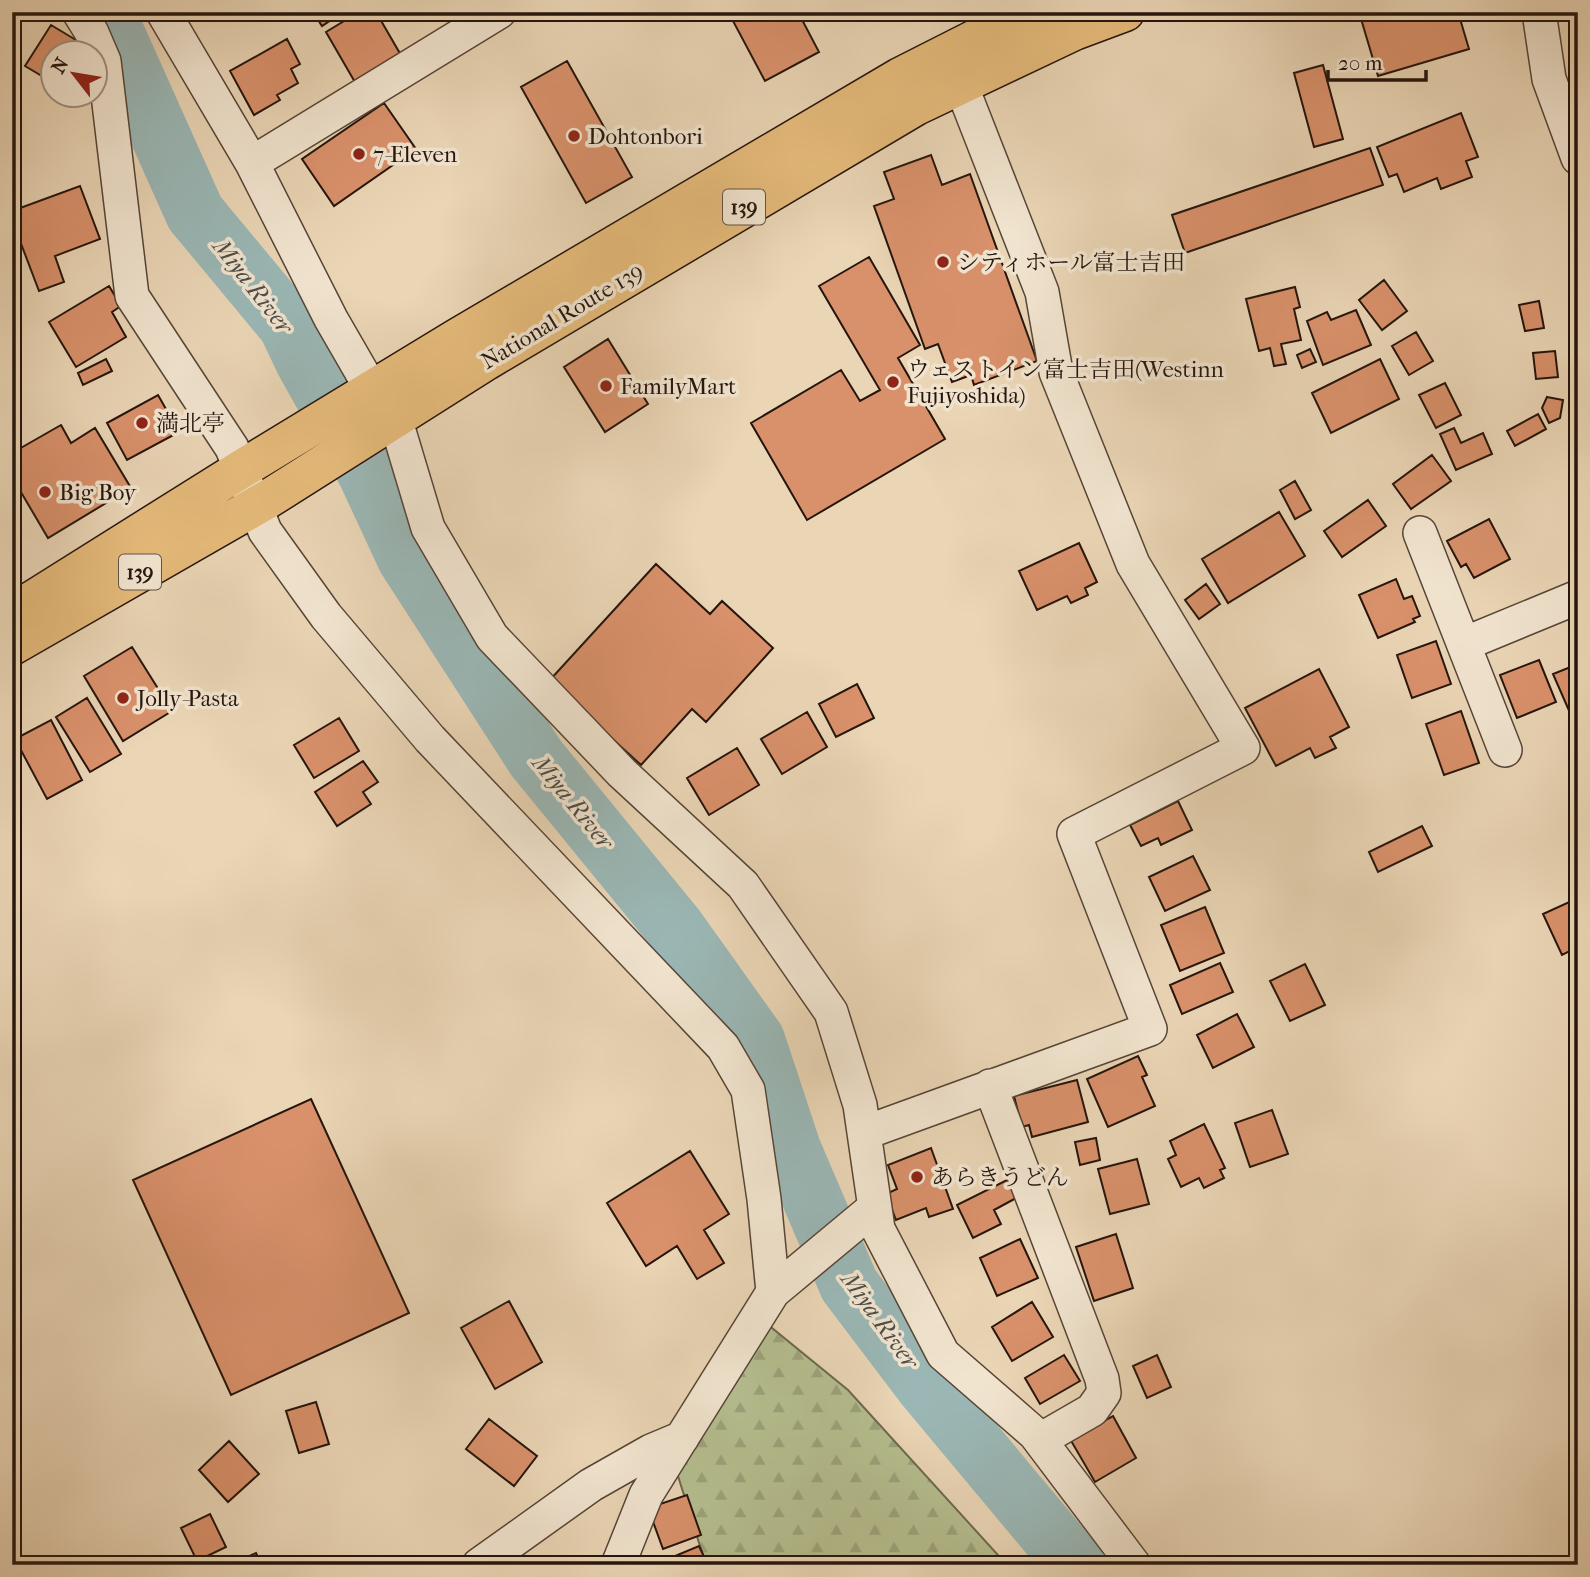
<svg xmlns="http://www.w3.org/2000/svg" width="1590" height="1577" font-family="'IM FELL French Canon','Noto Serif JP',serif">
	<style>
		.forest { fill: url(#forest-firs); stroke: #6d6a4e; stroke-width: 2 }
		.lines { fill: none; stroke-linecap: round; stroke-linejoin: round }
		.river { stroke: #9ab7b5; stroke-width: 60 }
		.building { fill: #d9916b; stroke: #25150d; stroke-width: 2 }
		.minor-casing { stroke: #564537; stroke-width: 36 }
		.highway-casing { stroke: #25150d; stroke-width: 41 }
		.minor { stroke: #f1e4cf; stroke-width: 33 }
		.highway { stroke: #e5ba7a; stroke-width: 38 }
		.poi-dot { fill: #8f2418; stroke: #f1e4cf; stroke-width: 2.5 }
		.labels { text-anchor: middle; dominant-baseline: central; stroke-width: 7; stroke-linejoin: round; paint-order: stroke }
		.shield { fill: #f1e4cf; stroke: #625347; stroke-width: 2 }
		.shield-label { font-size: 21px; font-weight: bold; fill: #25150d }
		.poi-label { font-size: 23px; fill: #25150d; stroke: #f1e4cf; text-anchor: start }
		.street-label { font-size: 23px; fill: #25150d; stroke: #f1e4cf }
		.water-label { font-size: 24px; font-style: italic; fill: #4e4e48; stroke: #f1e4cf }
	</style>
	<defs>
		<pattern id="forest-firs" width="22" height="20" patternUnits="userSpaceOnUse" patternTransform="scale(1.75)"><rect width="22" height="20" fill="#b5be8f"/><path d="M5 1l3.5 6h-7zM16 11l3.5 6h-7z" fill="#9ca27a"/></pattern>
	</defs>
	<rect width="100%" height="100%" fill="#ead5b5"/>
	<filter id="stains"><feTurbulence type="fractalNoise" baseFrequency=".00286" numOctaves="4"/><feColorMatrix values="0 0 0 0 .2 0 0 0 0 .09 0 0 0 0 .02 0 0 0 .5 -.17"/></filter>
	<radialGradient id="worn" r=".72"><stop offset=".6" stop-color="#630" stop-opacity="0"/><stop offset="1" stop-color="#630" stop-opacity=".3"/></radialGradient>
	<path class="forest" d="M745,1306L848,1390L1007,1565H706L667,1441Z"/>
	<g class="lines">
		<path class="river" d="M105,12L195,213L288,325L305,361L368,474L407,558L536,758L675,928L755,1040L791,1149L849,1285L924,1384L1075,1565"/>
	</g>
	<path class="building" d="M208,12H224L213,19Z
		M313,12H343L322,26Z
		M359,12H376L402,57L356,84L326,32Z
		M749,12H798L819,52L765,81L733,21Z
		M1359,12H1458L1469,49L1378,76Z
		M51,25L76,40L70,51L72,52H52V82L25,66Z
		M287,39L300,64L291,69L298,83L277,95L280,100L254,115L230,71Z
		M567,61L632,177L586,203L521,87Z
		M1323,65L1343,139L1314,147L1294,73Z
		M384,103L416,149L334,206L302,159Z
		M1461,113L1478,157L1466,161L1472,177L1441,189L1437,178L1404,192L1397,174L1389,177L1377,147Z
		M1370,148L1383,185L1185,253L1172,215Z
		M931,155L942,185L970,174L1037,361L974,385L971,375L952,382L938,344L925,349L874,206L894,199L884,172Z
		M80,186L100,239L55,256L64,282L39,291L12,220V211Z
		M869,257L920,345L898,358L945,439L807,520L751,423L841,370L860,401L880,390L819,286Z
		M1384,280L1407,311L1382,330L1359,300Z
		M109,286L121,306L112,312L126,337L76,367L49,322Z
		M1295,287L1300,307L1294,309L1301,340L1281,344L1286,364L1274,366L1270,348L1259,351L1246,299Z
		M1539,301L1544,328L1525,331L1519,305Z
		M1356,310L1371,345L1323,365L1307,321L1327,312L1331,320Z
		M1416,332L1433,361L1409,375L1392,346Z
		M608,339L648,404L605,432L564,367Z
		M1310,349L1316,362L1302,368L1297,355Z
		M1555,351L1558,377L1536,379L1533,353Z
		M106,359L112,371L83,385L78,373Z
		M1380,359L1399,399L1331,433L1312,393Z
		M1445,383L1461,415L1436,428L1419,395Z
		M158,395L179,432L127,460L107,423Z
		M1547,397L1563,400L1560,418L1549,423L1542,408Z
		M1538,414L1546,429L1515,446L1507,431Z
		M61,425L71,443L95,428L131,488L48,538L12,477V453Z
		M1454,428L1461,443L1483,433L1492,454L1456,470L1440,434Z
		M1432,455L1451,481L1411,509L1393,484Z
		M1295,481L1311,510L1295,519L1280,490Z
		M1368,500L1386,526L1342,557L1324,531Z
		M1279,512L1305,556L1228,603L1202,559Z
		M1489,519L1510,559L1474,578L1466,564L1461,567L1447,541Z
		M1079,543L1097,582L1085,588L1088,595L1071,603L1067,596L1037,610L1019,571Z
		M656,564L710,614L722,601L773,648L706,722L692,709L641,765L549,681Z
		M1396,579L1404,599L1412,596L1420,616L1413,619L1415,622L1378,638L1359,595Z
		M1206,584L1220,604L1199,619L1185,600Z
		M1436,641L1451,684L1412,698L1397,655Z
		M132,647L172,711L123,741L84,676Z
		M1539,660L1556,702L1517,718L1500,675Z
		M1578,664V709L1570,713L1553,674Z
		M1319,669L1349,727L1330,737L1336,748L1315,758L1310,748L1276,766L1245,708Z
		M857,684L874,718L836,737L819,704Z
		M87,698L121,754L90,772L56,717Z
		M1461,711L1479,763L1444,775L1426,724Z
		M807,712L827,747L782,774L761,739Z
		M339,718L359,751L314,778L294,745Z
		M51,720L82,780L47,799L15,739Z
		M737,748L759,785L709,815L687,778Z
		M363,761L378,782L363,792L371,804L337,826L315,792Z
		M1178,801L1192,830L1161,845L1158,838L1141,846L1130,825Z
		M1422,826L1432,846L1378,872L1369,852Z
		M1193,856L1210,890L1165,911L1149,877Z
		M1578,898V947L1562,955L1543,914Z
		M1205,907L1224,953L1180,971L1161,925Z
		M1220,963L1233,992L1182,1014L1170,985Z
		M1305,964L1325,1005L1290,1021L1270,981Z
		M1237,1014L1254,1047L1213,1068L1197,1035Z
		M1138,1056L1147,1075L1142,1077L1155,1106L1108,1127L1087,1079Z
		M1077,1080L1088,1122L1032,1137L1029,1125L1022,1127L1014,1096Z
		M311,1099L409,1313L231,1395L133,1180Z
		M1272,1110L1288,1154L1250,1167L1235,1123Z
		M1204,1124L1225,1168L1220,1170L1224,1178L1204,1188L1199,1178L1181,1187L1168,1159L1176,1155L1170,1141Z
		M1096,1138L1100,1160L1080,1165L1075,1142Z
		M931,1148L953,1209L929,1217L926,1208L896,1220L886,1194L897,1189L888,1165Z
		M690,1151L729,1214L704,1230L724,1263L697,1279L677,1246L646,1266L607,1203Z
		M1137,1159L1149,1204L1110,1214L1098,1169Z
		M1009,1179L1018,1197L994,1210L1001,1224L973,1238L957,1205Z
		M1116,1234L1133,1288L1094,1301L1076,1247Z
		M1020,1239L1038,1278L997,1296L980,1258Z
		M509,1301L542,1362L495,1389L461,1328Z
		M1032,1302L1053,1337L1012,1361L992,1327Z
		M1064,1355L1080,1381L1040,1404L1025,1378Z
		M1157,1355L1171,1387L1147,1398L1133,1366Z
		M316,1402L329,1444L299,1453L286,1411Z
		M1113,1416L1136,1458L1095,1482L1070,1439Z
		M489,1419L537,1456L514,1486L466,1449Z
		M229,1441L259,1474L228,1502L199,1470Z
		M687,1495L701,1535L663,1549L648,1508Z
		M210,1514L226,1547L197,1561L181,1528Z
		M699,1546L708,1565H665L663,1561Z
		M256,1553L262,1565H229Z"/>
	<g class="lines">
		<defs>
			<path id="minor" d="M79,12L92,33L104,61L132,296L232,448L265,531L326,616L430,739L723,1047L748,1090L764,1199L773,1292L646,1495L618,1565
				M163,12L252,163L331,319L372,390L395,418L428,528L492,637L622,773L743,885L831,1012L860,1105L878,1229L943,1354L1035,1434L1134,1565
				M1539,12L1549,79L1578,158
				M252,163L499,12
				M1420,533L1505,750
				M1464,644L1578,597
				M990,1086L1102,1379L1104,1393L1092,1410L1040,1440
				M864,1133L1150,1029L1074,834L1243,748L1133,564L1056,372L1042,292L961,85
				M773,1292L874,1208
				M479,1565L591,1485L651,1451L682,1438"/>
			<path id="highway" d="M12,613L240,470L457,338L900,77L983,35L1039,12
				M12,646L268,499L486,361L916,106L1074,31L1125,12"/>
		</defs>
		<use href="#minor" class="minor-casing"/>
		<use href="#highway" class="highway-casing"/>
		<use href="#minor" class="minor"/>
		<use href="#highway" class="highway"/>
	</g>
	<g class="poi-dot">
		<circle cx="574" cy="136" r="7"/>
		<circle cx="359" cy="154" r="7"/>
		<circle cx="943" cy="262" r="7"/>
		<circle cx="893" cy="382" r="7"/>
		<circle cx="606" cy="386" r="7"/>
		<circle cx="142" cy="423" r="7"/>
		<circle cx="45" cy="492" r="7"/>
		<circle cx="123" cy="698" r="7"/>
		<circle cx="917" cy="1177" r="7"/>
	</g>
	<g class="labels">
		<g class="shield">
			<rect x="723" y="189.5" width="42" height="35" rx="5"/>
			<rect x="119" y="554.5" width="42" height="35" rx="5"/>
		</g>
		<g class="shield-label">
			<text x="744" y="207">139</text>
			<text x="140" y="572">139</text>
		</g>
		<g class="poi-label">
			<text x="588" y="136">Dohtonbori</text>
			<text x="373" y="154">7-Eleven</text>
			<text x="957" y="262">シティホール富士吉田</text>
			<text x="907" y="369">ウェストイン富士吉田(Westinn<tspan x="907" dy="26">Fujiyoshida)</tspan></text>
			<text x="620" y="386">FamilyMart</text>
			<text x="156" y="423">満北亭</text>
			<text x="59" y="492">Big Boy</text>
			<text x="137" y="698">Jolly-Pasta</text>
			<text x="931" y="1177">あらきうどん</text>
		</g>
		<g class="street-label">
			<text transform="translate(562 316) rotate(-31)">National Route 139</text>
		</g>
		<g class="water-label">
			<text transform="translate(253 286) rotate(52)">Miya River</text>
			<text transform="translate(573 802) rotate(51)">Miya River</text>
			<text transform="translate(880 1320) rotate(54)">Miya River</text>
		</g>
	</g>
	<rect width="1590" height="1577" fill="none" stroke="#ead5b5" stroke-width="42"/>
	<rect x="14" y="14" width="1562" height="1549" fill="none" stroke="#25150d" stroke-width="3.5"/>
	<rect x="21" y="21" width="1548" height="1535" fill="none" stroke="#25150d" stroke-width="2"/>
	<g transform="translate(74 74) rotate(301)"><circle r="33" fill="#f1e4cf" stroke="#9f9181" stroke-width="2"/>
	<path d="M0-5L12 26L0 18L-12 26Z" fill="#8f2418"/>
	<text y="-10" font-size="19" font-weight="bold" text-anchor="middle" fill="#25150d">N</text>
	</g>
	<path d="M1328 70v10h98v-10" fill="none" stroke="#25150d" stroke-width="3.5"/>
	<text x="1338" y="70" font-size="21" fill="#25150d" stroke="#f1e4cf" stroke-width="5" paint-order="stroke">20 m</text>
	<rect width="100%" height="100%" filter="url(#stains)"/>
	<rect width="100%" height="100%" fill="url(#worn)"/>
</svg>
